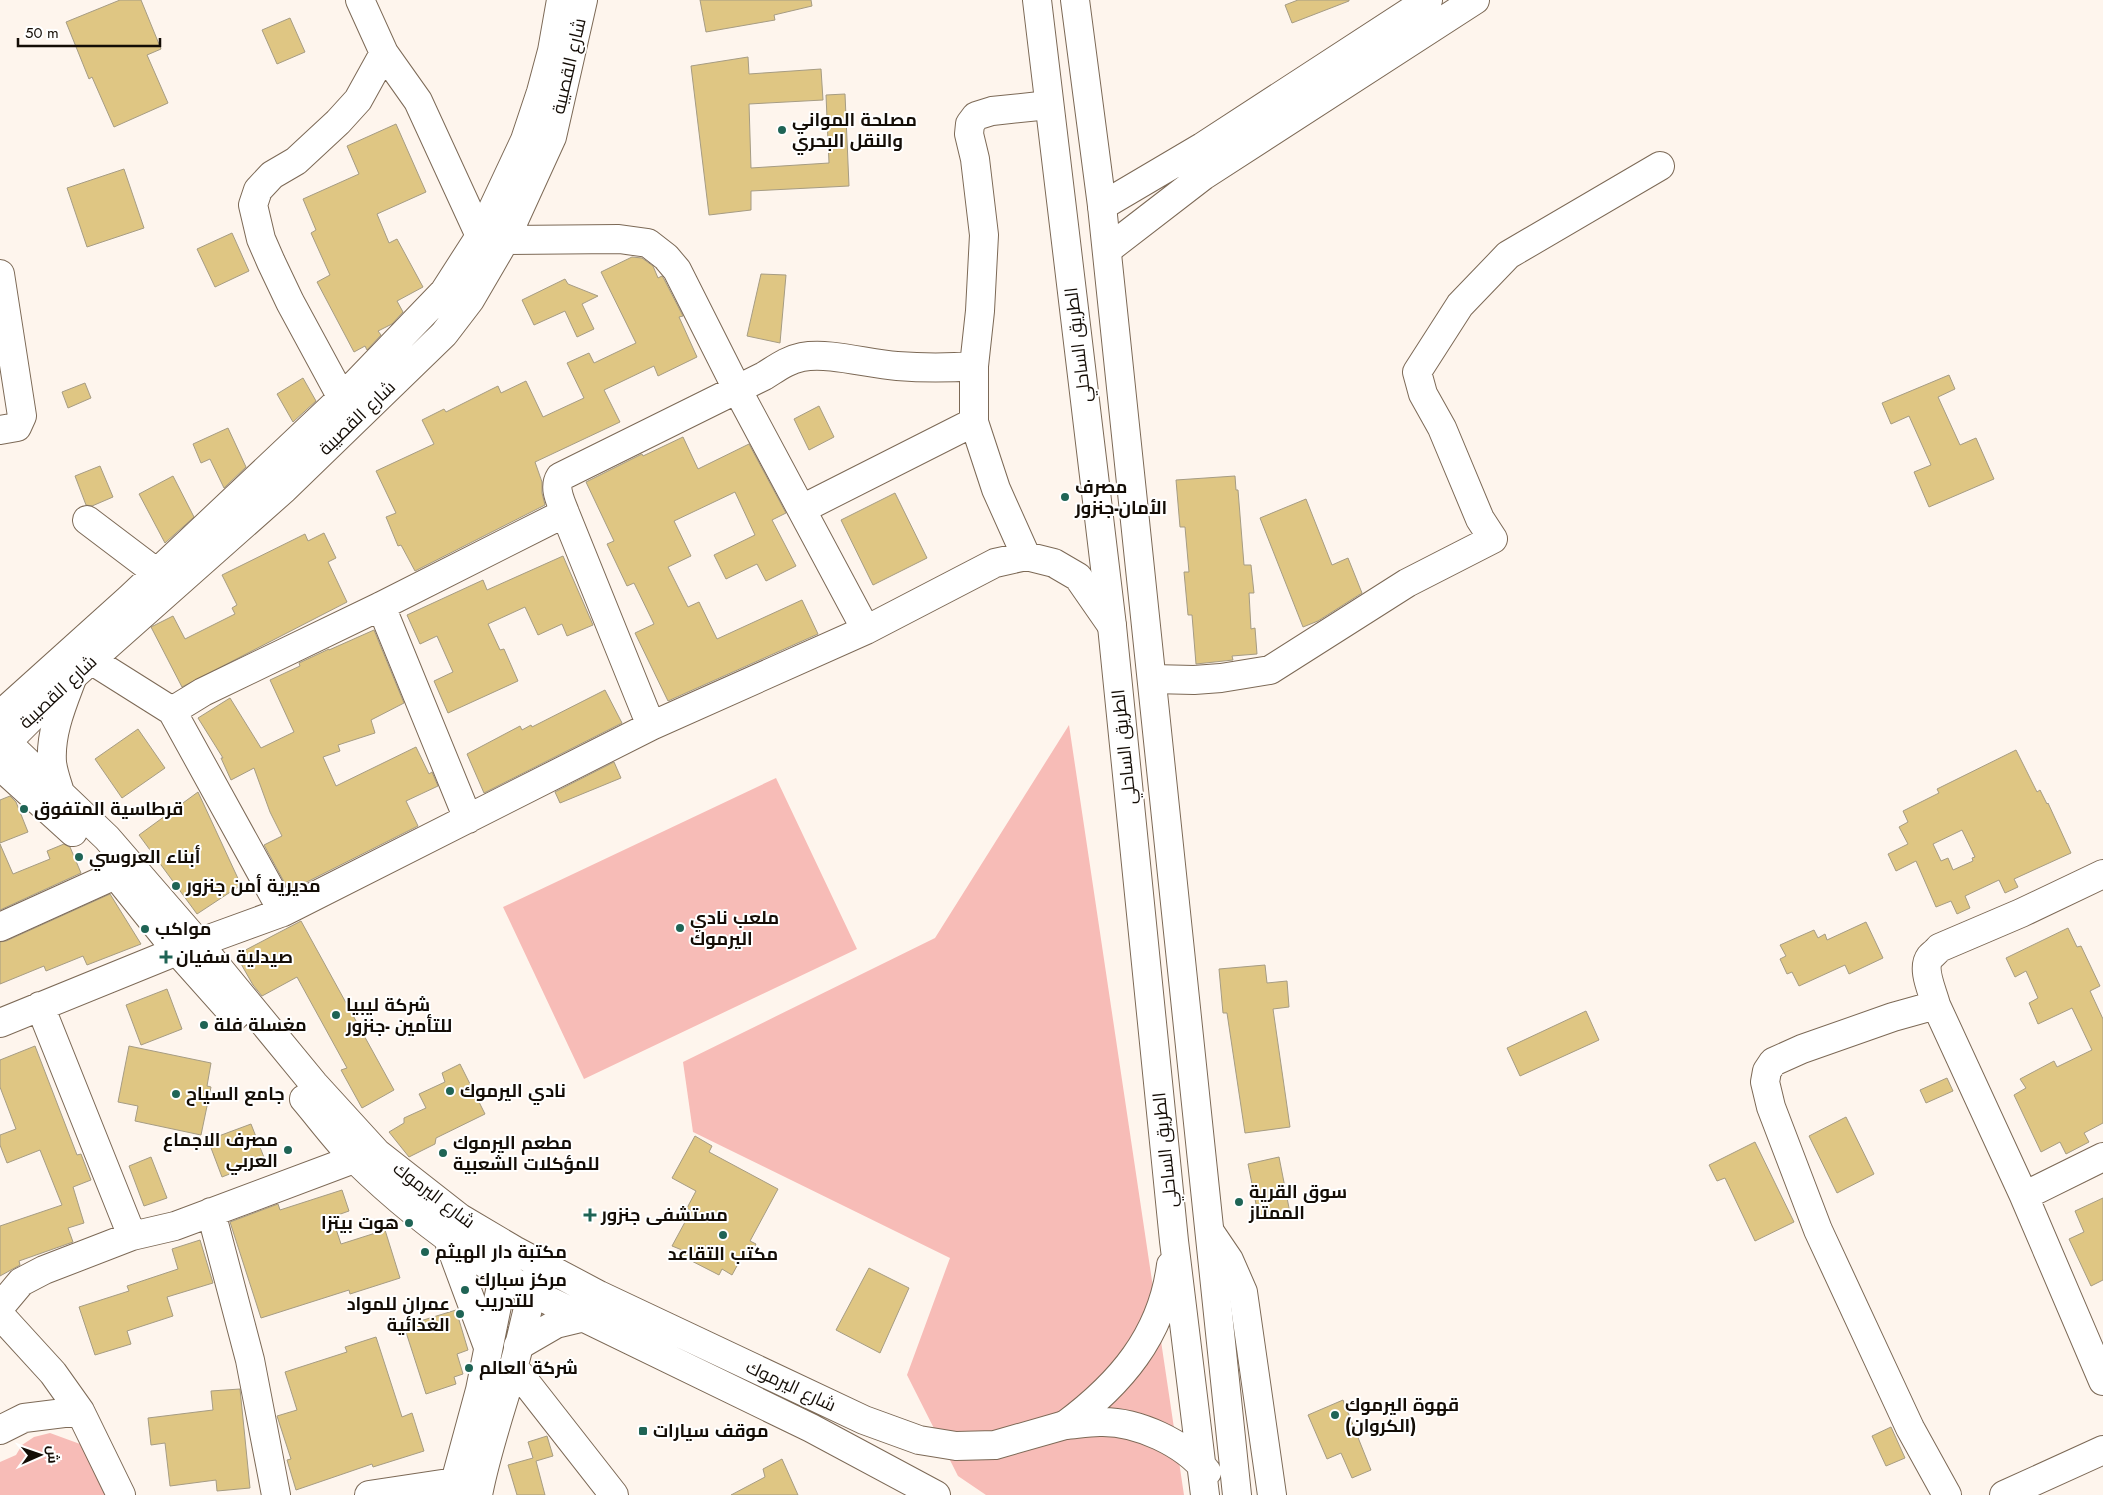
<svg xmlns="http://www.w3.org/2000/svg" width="2103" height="1495" font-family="Jost,Cairo,sans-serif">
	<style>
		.green { fill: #f7bcb7 }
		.building { fill: #dfc683; stroke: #a69c83; fill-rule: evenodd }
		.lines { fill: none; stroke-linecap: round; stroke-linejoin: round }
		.minor-casing { stroke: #7c6956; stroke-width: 30 }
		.major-casing { stroke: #7c6956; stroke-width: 30 }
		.highway-casing { stroke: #7c6956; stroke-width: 30 }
		.minor { stroke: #fff; stroke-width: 28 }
		.major { stroke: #fff; stroke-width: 28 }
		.highway { stroke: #fff; stroke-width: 28 }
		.poi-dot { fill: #1f6455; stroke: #fff; stroke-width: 2 }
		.labels { text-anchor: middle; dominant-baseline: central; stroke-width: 4; stroke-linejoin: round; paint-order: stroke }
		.street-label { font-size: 18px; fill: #140d06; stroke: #fff }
		.poi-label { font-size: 18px; font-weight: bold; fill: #140d06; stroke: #fff; text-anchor: start }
	</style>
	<rect width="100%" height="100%" fill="#fef5ed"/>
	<path class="green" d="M1069,725L1184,1495H986L958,1476L907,1375L950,1258L693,1132L683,1062L935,938Z
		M776,778L857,949L584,1079L503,907Z
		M50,1433L91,1448L113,1495H0V1462L16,1455L22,1445L34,1437Z"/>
	<path class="building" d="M120,0H141L161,49L147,55L168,103L114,127L92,77L89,79L66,22Z
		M700,0H811L812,6L774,15L775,20L706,32Z
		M1298,0H1349V1L1292,23L1285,5Z
		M290,18L305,52L277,64L262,30Z
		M748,57L749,74L821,69L823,100L749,104L751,168L829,163L826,95L845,94L849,186L751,191V210L709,215L691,66Z
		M396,124L426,192L377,214L389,243L397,239L423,287L397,301L403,312L392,324L378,331L381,335L367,350L365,346L354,352L317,282L330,275L311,233L316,230L303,199L359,174L347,146Z
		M124,169L144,228L87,247L67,188Z
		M232,233L249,271L215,287L197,249Z
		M632,257L642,258L653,266L658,278L662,276L664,279L683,316L679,317L697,357L658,376L654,366L604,390L620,422L535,462L542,482V493L545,505L415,571L401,545L398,546L386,517L396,513L376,471L434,444L422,420L444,409L446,412L498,386L501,393L526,381L543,417L584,398L567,363L589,353L594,363L636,343L601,272Z
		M761,274L786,275L780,343L747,336Z
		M565,279L568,284L598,296L582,304L594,329L577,337L565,311L534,325L522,300Z
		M1949,375L1955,389L1938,397L1960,445L1976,438L1994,479L1929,507L1914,472L1931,465L1909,416L1891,424L1882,403Z
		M303,378L316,401L293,422L277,394Z
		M85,383L91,398L68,408L62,392Z
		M819,406L834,437L809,450L794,419Z
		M228,428L246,467L224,488L210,459L201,463L193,444Z
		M683,437L698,469L749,444L786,513L772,520L796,566L766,581L757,564L726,579L714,555L755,535L735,492L674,521L691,556L668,567L688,607L699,602L717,639L802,600L818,634L668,701L635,633L654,624L634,583L627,586L607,544L614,541L586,482L642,454L643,456Z
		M100,466L113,497L92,506L86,505L75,476Z
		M173,476L194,517L165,543L139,494Z
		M1235,476L1236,490H1238L1244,565H1251L1254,593H1249L1251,629L1255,628L1257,654L1232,656L1233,660L1196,664L1192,615H1188L1184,572H1189L1185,527H1180L1176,480Z
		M895,493L927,558L873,585L841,520Z
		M1306,499L1332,565L1348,558L1362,593L1318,621L1303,627L1260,518Z
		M324,533L336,558L328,562L347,602L182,687L151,627L173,616L185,639L235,614L232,608L237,605L222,575L305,534L308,541Z
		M563,556L593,625L567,636L562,624L538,635L525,607L488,624L500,650L504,649L518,681L448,713L434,681L453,672L437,636L420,644L407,615L483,580L487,590Z
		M374,630L404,703L371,720L375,733L338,745L340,751L323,757L336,786L416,747L429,774L432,772L438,786L406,801L418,826L289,891L264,845L282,836L270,812L254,768L231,780L221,758H223L198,718L230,698L261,748L294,732L270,680L300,666L299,663L329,649V650Z
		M605,690L622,723L484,793L467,754L520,726L522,730L531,725L532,727Z
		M138,729L165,768L122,798L95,759Z
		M2016,750L2037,792L2040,790L2047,804L2048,803L2071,853L2014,879L2018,887L2005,893L1999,880L1965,896L1970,908L1957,914L1951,901L1936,907L1916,861L1896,871L1888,854L1908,844L1899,827L1908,822L1903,811L1939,793L1937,789ZM1962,830L1975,857L1972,858L1973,861L1953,870L1948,858L1941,861L1933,844Z
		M614,762L621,778L560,803L555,792Z
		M198,792L241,885L197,914L139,835Z
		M10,796L16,802L28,832L0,843V800Z
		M0,844L13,874L50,859L47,851L64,844L70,847L81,873L0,910Z
		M110,894L141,944L87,965L83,956L46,971L44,966L0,984V942L6,941Z
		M301,921L394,1090L362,1108L341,1070L347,1068L297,977L262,996L253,985L236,955Z
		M1866,922L1883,958L1849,974L1845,965L1799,986L1792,972L1787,974L1780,959L1786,956L1780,945L1814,930L1818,938L1825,934L1827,940Z
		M2068,928L2077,947L2081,946L2100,986L2090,991L2103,1019V1123L2084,1133L2089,1142L2066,1154L2060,1142L2041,1152L2014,1095L2026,1088L2020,1079L2054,1061L2057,1067L2092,1050L2072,1008L2038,1024L2029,1003L2038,998L2026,971L2015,977L2006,958Z
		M1265,965L1267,983L1287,981L1289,1007L1273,1009L1290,1127L1245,1133L1227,1013H1223L1219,969Z
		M167,989L182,1029L141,1045L126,1005Z
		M1586,1011L1599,1040L1520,1076L1507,1048Z
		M35,1046L77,1155L81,1154L91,1180L73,1187L84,1223L68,1228L73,1242L19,1261L20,1265L0,1276V1226L62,1205L40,1150L7,1163L0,1145V1135L16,1129L0,1087V1060Z
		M129,1046L211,1063L207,1086L211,1087L201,1135L135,1121L138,1106L118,1102Z
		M460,1064L485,1114L436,1138L435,1144L409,1157L389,1132L404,1123V1118L426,1108L419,1094L445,1082L442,1073Z
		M1947,1078L1953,1091L1926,1103L1920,1090Z
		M1846,1117L1874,1174L1837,1193L1809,1136Z
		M251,1124L265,1160L222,1177L208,1140Z
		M695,1136L712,1146L709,1152L778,1189L750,1241L756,1244L749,1257L743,1255L732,1275L722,1269L719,1275L678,1254L682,1250L672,1246L691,1211L687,1208L696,1191L672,1178Z
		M1755,1142L1794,1222L1755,1241L1725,1178L1717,1181L1709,1165Z
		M151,1157L167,1198L144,1206L129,1166Z
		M1279,1157L1290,1213L1259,1219L1248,1164Z
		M342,1190L349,1211L332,1217L341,1244L385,1230L400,1278L350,1294L349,1290L261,1318L230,1222L278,1204L280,1210Z
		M2103,1198V1280L2091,1286L2069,1239L2084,1232L2075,1211Z
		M200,1240L213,1283L167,1297L173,1316L127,1331L131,1344L95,1355L79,1307L129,1291L127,1286L178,1269L172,1249Z
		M869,1268L909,1288L880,1353L836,1330Z
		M456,1310L468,1350L457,1354L463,1374L454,1377L456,1384L426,1394L404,1326Z
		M376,1337L402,1417L412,1413L424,1451L373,1467L372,1464L296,1490L287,1460L291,1459L277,1416L297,1410L285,1372L347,1352L345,1347Z
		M240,1389L250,1488L217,1491L216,1480L170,1486L165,1443L151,1445L148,1418L213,1410L211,1391Z
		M1343,1400L1371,1470L1352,1478L1341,1453L1327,1459L1308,1415Z
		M1891,1427L1905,1458L1886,1466L1872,1436Z
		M547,1436L553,1456L536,1461L545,1495H517L508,1465L533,1458L528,1442Z
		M782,1459L798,1495H731L765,1477L763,1469Z"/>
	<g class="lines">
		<defs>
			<path id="minor" d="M360,0L384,53L418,101L480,236
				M1102,206L1202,147L1428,0
				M505,240L619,239L648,243L666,257L677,270L737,389L866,630
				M1107,250L1203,176L1475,0
				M0,274L22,416L17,427L0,430
				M342,398L290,302L271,262L261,239L253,205L258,190L272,175L296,161L338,122L358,100L384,53
				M802,509L974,422
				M87,520L157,573
				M1026,556L996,489L974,422V366L980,311L984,235L975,159L969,134L970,124L976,116L992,111L1049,105
				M381,606L468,819
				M91,660L172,711L283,912
				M1152,679L1194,680L1221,678L1270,670L1407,583L1493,539L1480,519L1442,428L1423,394L1417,372L1460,305L1508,255L1660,166
				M172,711L203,692L381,606L565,513
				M0,715L129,599L342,398L444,292L480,236L525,140L541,92L552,51L561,0
				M651,726L565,513C561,502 553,488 560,477L764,376C777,368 787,360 802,357C830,352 868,364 897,366C923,368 948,368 974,366
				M0,749L73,676L284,489L444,334L470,300L505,240L552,137L583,0
				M0,927L115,875
				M198,943L283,912L651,726L866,630L995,563L1026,556L1054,563L1078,577L1112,626
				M1936,1005L2024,1196L2103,1381
				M40,1006L132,1236
				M0,1023L177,951
				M2024,1196L2103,1157
				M211,1212L250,1360L276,1495
				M1210,1232L1229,1260L1243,1292L1272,1495
				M0,1307L21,1282L44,1270L132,1236L175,1226L354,1159
				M0,1315L53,1373L80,1411L121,1495
				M513,1366L614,1495
				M0,1430L24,1418L80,1411
				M369,1495L455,1482
				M454,1495L455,1482L480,1390L503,1276L512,1254
				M478,1495C486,1452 501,1410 513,1368C523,1334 529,1298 540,1264
				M1947,1495L1910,1428L1818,1230L1771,1107L1765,1082L1767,1071L1773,1062L1802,1049L1893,1017L1936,1005C1933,992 1921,969 1930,957C1933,954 1937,951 1939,948L2021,913L2103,874
				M2004,1495L2103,1450"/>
			<path id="major" d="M0,736L107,838L198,943L314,1084L377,1153L460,1218L514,1250L599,1295L864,1420L919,1440L956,1446L995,1445L1065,1425
				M0,766L73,832
				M61,796C58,785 53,773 52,762C50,732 63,703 73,676
				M119,879L177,951L235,1016
				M304,1099C321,1119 337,1141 356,1160C408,1211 467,1255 531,1292L811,1428L936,1495
				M448,1239L488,1347
				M518,1346L556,1324L585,1317"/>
			<path id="highway" d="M1037,0L1112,626L1174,1241L1205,1495
				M1075,0L1102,206L1237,1495
				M1065,1425C1120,1384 1162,1336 1171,1265
				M1065,1425C1077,1424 1088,1422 1100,1422C1137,1421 1185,1443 1207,1472"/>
		</defs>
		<use href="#minor" class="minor-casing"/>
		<use href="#major" class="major-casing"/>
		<use href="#highway" class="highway-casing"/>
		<use href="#minor" class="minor"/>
		<use href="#major" class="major"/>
		<use href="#highway" class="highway"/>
	</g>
	<g class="poi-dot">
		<circle cx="782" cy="130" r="5"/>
		<circle cx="1065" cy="497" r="5"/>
		<circle cx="24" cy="809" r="5"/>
		<circle cx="79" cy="857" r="5"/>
		<circle cx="176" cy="886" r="5"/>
		<circle cx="680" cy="928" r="5"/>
		<circle cx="145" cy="929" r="5"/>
		<path d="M163.5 949.5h5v5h5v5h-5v5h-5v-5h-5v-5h5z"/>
		<circle cx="336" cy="1015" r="5"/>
		<circle cx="204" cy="1025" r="5"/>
		<circle cx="450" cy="1091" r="5"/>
		<circle cx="176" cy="1094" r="5"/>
		<circle cx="288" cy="1150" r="5"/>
		<circle cx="443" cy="1153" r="5"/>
		<circle cx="1239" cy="1202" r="5"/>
		<path d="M587.5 1207.5h5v5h5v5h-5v5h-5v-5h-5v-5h5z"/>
		<circle cx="409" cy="1223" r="5"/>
		<circle cx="723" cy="1235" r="5"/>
		<circle cx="425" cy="1252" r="5"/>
		<circle cx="465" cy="1290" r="5"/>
		<circle cx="460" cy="1314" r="5"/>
		<circle cx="469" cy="1368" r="5"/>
		<circle cx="1335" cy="1415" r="5"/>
		<rect x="638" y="1426" width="10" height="10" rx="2.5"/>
	</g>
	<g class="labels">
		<g class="street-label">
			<text transform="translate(569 66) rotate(-77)">شارع القصيبة</text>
			<text transform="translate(1078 345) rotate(-97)">الطريق الساحلي</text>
			<text transform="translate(357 418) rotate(-44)">شارع القصيبة</text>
			<text transform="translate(58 692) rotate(-43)">شارع القصيبة</text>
			<text transform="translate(1124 747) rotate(-96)">الطريق الساحلي</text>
			<text transform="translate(1165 1150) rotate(-96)">الطريق الساحلي</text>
			<text transform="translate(434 1195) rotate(37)">شارع اليرموك</text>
			<text transform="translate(791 1386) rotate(25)">شارع اليرموك</text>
		</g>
		<g class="poi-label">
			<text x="792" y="120">مصلحة المواني<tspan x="792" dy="21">والنقل البحري</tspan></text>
			<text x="1075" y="487">مصرف<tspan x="1075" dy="21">الأمان-جنزور</tspan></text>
			<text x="34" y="809">قرطاسية المتفوق</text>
			<text x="89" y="857">أبناء العروسي</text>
			<text x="186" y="886">مديرية أمن جنزور</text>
			<text x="690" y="918">ملعب نادي<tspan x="690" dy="21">اليرموك</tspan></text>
			<text x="155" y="929">مواكب</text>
			<text x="176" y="957">صيدلية سفيان</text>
			<text x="346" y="1005">شركة ليبيا<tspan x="346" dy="21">للتأمين -جنزور</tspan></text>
			<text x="214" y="1025">مغسلة فلة</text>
			<text x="460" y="1091">نادي اليرموك</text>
			<text x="186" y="1094">جامع السياح</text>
			<text x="278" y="1140" text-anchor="end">مصرف الاجماع<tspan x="278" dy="21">العربي</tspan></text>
			<text x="453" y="1143">مطعم اليرموك<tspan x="453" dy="21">للمؤكلات الشعبية</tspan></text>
			<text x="1249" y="1192">سوق القرية<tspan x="1249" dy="21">الممتاز</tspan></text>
			<text x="601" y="1215">مستشفى جنزور</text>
			<text x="399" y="1223" text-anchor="end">هوت بيتزا</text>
			<text x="435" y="1252">مكتبة دار الهيثم</text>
			<text x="723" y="1254" text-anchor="middle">مكتب التقاعد</text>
			<text x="475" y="1280">مركز سبارك<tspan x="475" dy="21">للتدريب</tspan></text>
			<text x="450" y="1304" text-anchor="end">عمران للمواد<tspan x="450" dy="21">الغذائية</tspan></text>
			<text x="479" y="1368">شركة العالم</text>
			<text x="1345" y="1405">قهوة اليرموك<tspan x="1345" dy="21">(الكروان)</tspan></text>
			<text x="653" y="1431">موقف سيارات</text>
		</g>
	</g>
	<g transform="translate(40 1455) rotate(88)" stroke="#ffffff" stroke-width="4" paint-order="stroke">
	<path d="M0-4L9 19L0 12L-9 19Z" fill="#140d06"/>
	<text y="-8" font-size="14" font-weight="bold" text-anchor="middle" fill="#140d06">ش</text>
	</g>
	<path d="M18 38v8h142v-8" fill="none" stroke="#140d06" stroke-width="2.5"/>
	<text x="25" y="38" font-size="15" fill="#140d06" stroke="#ffffff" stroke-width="4" paint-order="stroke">50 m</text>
</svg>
